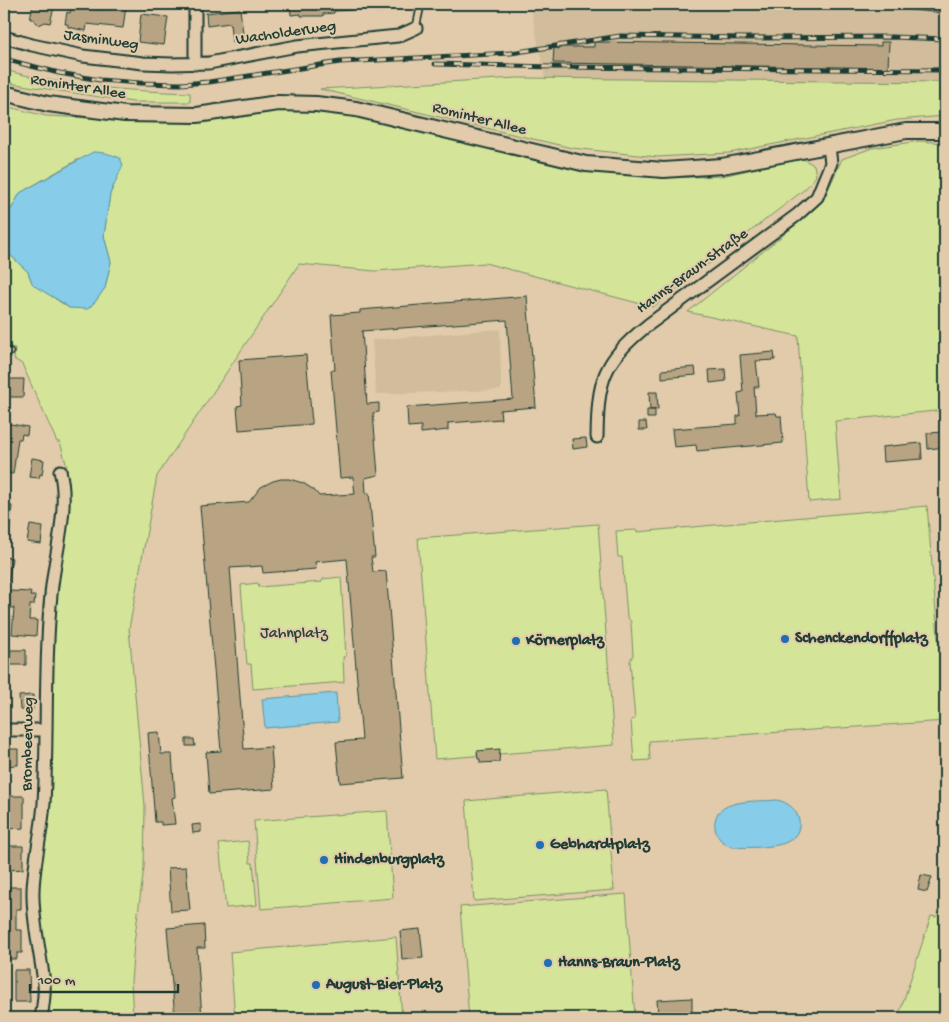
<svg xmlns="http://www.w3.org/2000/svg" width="949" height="1022" font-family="'Gochi Hand',sans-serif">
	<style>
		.built { fill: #d1bc9c }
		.green { fill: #d4e599; stroke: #7a9166 }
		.water { fill: #87cce8; stroke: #5d93a0 }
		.building { fill: #b8a483; stroke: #1f3d34 }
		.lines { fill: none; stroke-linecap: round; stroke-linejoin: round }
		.service-casing { stroke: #1f3d34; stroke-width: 9 }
		.minor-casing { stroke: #1f3d34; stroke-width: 15 }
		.tertiary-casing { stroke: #1f3d34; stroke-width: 18 }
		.service { stroke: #e1cbaa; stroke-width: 5.5 }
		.minor { stroke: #e1cbaa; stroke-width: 11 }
		.tertiary { stroke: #e1cbaa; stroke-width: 14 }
		.rail-casing { stroke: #1f3d34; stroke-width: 5 }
		.rail { stroke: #e1cbaa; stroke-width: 3; stroke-dasharray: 9; stroke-linecap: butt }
		.poi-dot { fill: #1f6fb2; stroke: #e1cbaa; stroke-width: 2 }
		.labels { text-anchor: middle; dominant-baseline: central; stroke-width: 4; stroke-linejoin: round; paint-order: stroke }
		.street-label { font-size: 16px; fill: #1f3d34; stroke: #e1cbaa }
		.park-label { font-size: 16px; fill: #284539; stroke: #e1cbaa }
		.poi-label { font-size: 16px; font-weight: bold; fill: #1f3d34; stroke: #e1cbaa; text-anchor: start }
	</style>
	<rect width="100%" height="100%" fill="#e1cbaa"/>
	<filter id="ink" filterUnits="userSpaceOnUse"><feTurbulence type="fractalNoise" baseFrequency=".02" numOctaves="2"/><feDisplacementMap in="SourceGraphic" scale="10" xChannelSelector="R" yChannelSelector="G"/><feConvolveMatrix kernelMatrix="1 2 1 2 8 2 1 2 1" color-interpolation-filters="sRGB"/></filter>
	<g filter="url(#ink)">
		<path class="built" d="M530,4H945V82L545,78Z
			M500,329L501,390L376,394L372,340Z"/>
		<path class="green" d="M4,70C64,86 127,91 190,93V102H133L15,84L4,81Z
			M518,78L945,82V116L897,120L729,153L657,157L572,148L320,89Z
			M4,106L46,116L195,123L277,109L313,111L356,115L522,157L595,172L662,178L722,176L801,158L814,165L816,176L805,189L653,307L485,263L375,271L299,264L157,476L129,629L145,806L144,868L134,943L131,982L133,1018H47L48,1010L38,908L39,881L55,597L65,528L68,482L67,467L60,442H57L22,364L14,359L15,348L4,346V249L28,272L32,283L69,308L95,302L105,288L111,262L104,236L110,194L115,183L79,159L20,193L12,208L4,212Z
			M920,141L945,143V410L835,421L841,499L809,502L798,336L688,312L803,219L823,201L842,159L872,148Z
			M927,506L945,721L649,741L650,760L634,761L631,720L635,719L630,661L633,655L631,622L627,616L622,557H618L616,531L637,530V532Z
			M598,524L614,745L435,759L418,538Z
			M341,577L346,656L343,657L344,682L253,689L251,664H247L241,585L258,583L259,587L322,582L323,579Z
			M606,789L614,890L474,901L466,801Z
			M387,811L393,898L261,909L254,821Z
			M248,841L250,863H253L257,905L226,908L219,844Z
			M626,894L635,1018H469L460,907Z
			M945,904V1018H898L931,916L936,917Z
			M396,937L402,1018H235L230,952Z"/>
		<path class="water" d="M93,152C103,152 111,154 120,158L123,165L110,194L104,236L111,262L105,288L95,302L88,309L69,308L63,303L36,287L32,283L28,272L4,249V212L12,208L20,193Z
			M336,693L338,722L265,728L262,699Z
			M777,800C799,804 809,830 787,842C775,848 745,848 732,847C724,844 716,838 715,828C711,797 757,802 777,800Z"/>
		<path class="building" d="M33,4H49V6L54,7L50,23L45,22L39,25L33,19H30Z
			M72,4L103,10V4L126,6L123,28L87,24L86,31L68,27V24H65L67,12L70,13Z
			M290,4H352V10L334,11V13L323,14V16H301V14L291,15Z
			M376,4H388L389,11L376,12Z
			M901,4H945V12H943L942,13L901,9Z
			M240,9L244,42L232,43L230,23L207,26L206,13Z
			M141,14L168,17L164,45L138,42Z
			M594,42L881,46V42H889L888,68L553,63L554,48L560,49V47H594Z
			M527,296L536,407L500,410L501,419L448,423V430L421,433V426L408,427L407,407L513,399L507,320L362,331L367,404L379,403V412L373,413L378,475L365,478L366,493H369L375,557H371L373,572L386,571L403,778L340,783L336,742L362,740L347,559L315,562L316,569L263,573L262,566L230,568L244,749L271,747L274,789L209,794L206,752L221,751L200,506L249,502L261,487L273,481L281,479H289L303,483L314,490L319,496L355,494L353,477L340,478L331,370H335L331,315L360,313V310Z
			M774,352L775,360L756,361L759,387H754L756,414L776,413L777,416H781L783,443L697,451L696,445L674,447L672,429L737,424V416H740L738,393L743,392L740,355Z
			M306,355L312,424L239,430L237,406L242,405L239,360Z
			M695,367L696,375L662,378V370Z
			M725,369L726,381L710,383L709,370Z
			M9,379H24L23,397H8V393H5L6,385H9Z
			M649,392H657L658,409L650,410Z
			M647,410H655V418H647Z
			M639,422H646L647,430H639Z
			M5,423L28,427L27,435L22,434L21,439H18L13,474L6,473V470L4,469L6,437H4Z
			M945,432V447L928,449L927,433Z
			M586,438L587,447L573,449L572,439Z
			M921,443L922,459L883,462L882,447Z
			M32,458L44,460L42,475L40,474L39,478L29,477Z
			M4,505L12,506L9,535H4Z
			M30,525L43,527L41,544L27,542Z
			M4,557L12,558L8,583H4Z
			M9,591L31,592L30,596H35L34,605H30L29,620H37L36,636L12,634L14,608H8Z
			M10,650H26V665H10Z
			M33,695V710H20L19,696Z
			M159,732L161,754H172L175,797L172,798L175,824L161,825V822H155L148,733Z
			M186,739H194L195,746H186Z
			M4,749H18V765L4,766Z
			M500,749L499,762L480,763V759H478L477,751Z
			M7,796H24V828L8,829Z
			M201,824V832L193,833L192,825Z
			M8,846H23V869L9,870Z
			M186,867L190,910L171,911L168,868Z
			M921,875L932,877L927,892L918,890Z
			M7,887H21V909H16V930H22V953H17V959H9Z
			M204,925L205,948H197L202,1018H175L167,928Z
			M420,929L423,958L402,960L400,931Z
			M14,970H29L30,1002H14Z
			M692,998V1013L658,1015L657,1000Z"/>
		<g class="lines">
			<defs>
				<path id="service" d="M416,28L421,4
					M4,351L10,352"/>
				<path id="minor" d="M4,37L32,45L83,56L143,63L172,64L209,63L297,46L398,36L416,28
					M195,64V4
					M597,437C598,380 602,362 648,325L797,215L817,197L831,163L829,147
					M4,730H45
					M41,1018C43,1007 45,995 44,984C41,953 32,922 33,890C34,861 42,832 44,803C48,734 44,664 51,595C54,557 70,507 60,471"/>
				<path id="tertiary" d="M4,93L48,104L125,114L197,115L278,103L316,104L356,109L586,164L664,170L722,166L906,131H945"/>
			</defs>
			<use href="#service" class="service-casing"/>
			<use href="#minor" class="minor-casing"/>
			<use href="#tertiary" class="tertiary-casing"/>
			<use href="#service" class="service"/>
			<use href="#minor" class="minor"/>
			<use href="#tertiary" class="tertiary"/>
			<defs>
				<path id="rail" d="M4,59L59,73L100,80L140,83L180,84L209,82L340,62L511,53L620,36L746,38L892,37L945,39
					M435,64L553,67L945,70"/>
			</defs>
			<use href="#rail" class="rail-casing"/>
			<use href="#rail" class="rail"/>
		</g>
	</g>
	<g class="poi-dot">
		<circle cx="785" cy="639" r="5"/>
		<circle cx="516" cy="641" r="5"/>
		<circle cx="540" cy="845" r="5"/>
		<circle cx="324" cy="860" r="5"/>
		<circle cx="548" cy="963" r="5"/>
		<circle cx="316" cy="985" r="5"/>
	</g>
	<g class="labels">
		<g class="street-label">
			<text transform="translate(286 34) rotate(-8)">Wacholderweg</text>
			<text transform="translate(101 41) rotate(8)">Jasminweg</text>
			<text transform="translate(78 88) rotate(9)">Rominter Allee</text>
			<text transform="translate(479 120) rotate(14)">Rominter Allee</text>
			<text transform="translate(693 272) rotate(-36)">Hanns-Braun-Straße</text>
			<text transform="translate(29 744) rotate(-89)">Brombeerweg</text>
		</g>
		<g class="park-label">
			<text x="294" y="634">Jahnplatz</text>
		</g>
		<g class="poi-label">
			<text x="795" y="639">Schenckendorffplatz</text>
			<text x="526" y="641">Körnerplatz</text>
			<text x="550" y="845">Gebhardtplatz</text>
			<text x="334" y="860">Hindenburgplatz</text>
			<text x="558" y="963">Hanns-Braun-Platz</text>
			<text x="326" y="985">August-Bier-Platz</text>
		</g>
	</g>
	<rect width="949" height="1022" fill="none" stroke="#e1cbaa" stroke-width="20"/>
	<rect x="10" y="10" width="929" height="1002" fill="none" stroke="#1f3d34" stroke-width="2" filter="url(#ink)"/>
	<path d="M30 984v8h148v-8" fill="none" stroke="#1f3d34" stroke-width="2.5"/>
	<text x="38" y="984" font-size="15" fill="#1f3d34" stroke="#e1cbaa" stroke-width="4" paint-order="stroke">100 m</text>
</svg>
